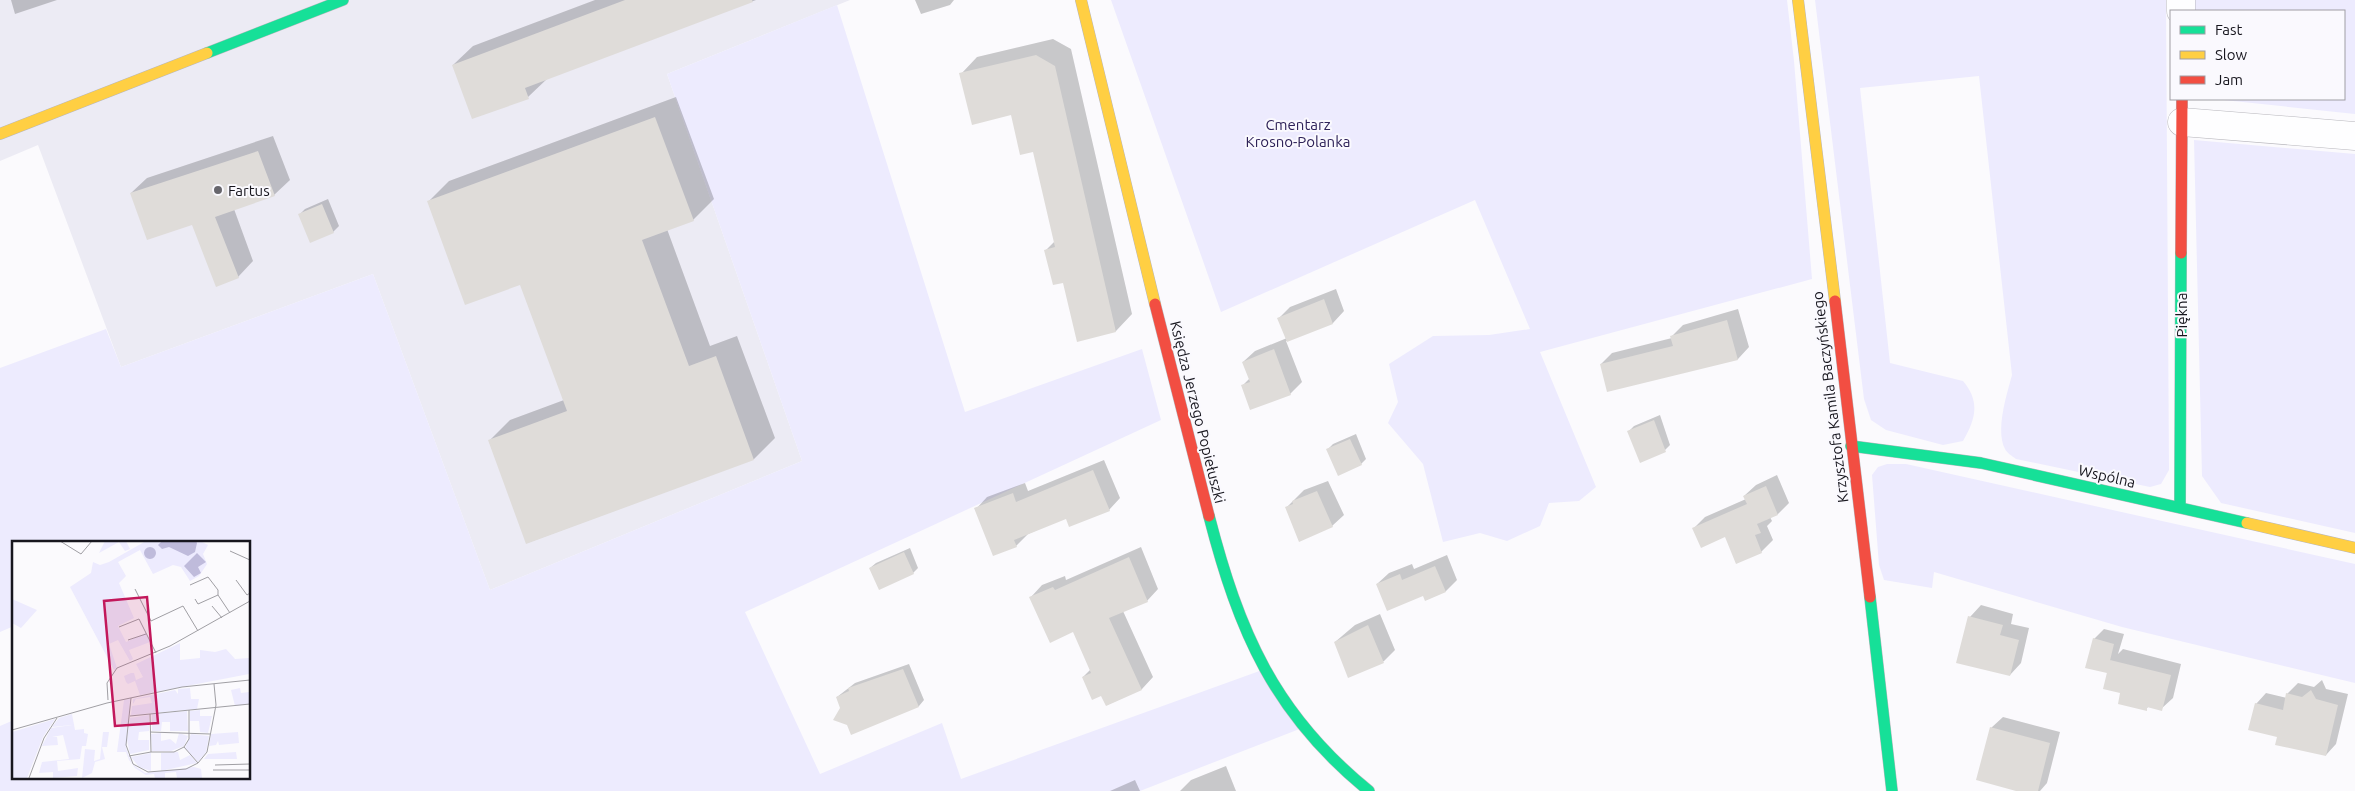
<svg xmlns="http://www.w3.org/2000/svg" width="2355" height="791" font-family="Ubuntu,sans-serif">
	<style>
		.built { fill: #ecebf4 }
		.green { fill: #edebfe }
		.shadow { fill: #0003 }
		.building { fill: #dfdcd9 }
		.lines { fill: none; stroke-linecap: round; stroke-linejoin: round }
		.street-casing { stroke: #b8b7bd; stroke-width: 29 }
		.fast-casing { stroke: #b8b7bd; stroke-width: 12 }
		.slow-casing { stroke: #b8b7bd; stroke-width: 12 }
		.jam-casing { stroke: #b8b7bd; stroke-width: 12 }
		.street { stroke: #fefeff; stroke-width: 28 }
		.fast { stroke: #16e098; stroke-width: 11 }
		.slow { stroke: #ffcf43; stroke-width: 11 }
		.jam { stroke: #f24e42; stroke-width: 11 }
		.poi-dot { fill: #67666c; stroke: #faf9fe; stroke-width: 2 }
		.labels { text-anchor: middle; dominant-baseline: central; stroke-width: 4; stroke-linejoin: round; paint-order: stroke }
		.park-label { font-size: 15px; fill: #2e2258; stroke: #faf9fe }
		.poi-label { font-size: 15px; fill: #17161e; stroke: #faf9fe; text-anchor: start }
		.street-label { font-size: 15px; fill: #17161e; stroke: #faf9fe }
		.inset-road { fill: none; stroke: #a09fa4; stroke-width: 1 }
		.view { fill: #c2185b; fill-opacity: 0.15; stroke: #c2185b; stroke-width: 2.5 }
		.inset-edge { fill: none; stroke: #17161e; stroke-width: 2.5 }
	</style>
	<rect width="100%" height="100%" fill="#fbfafd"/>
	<path class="built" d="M0,0H850L667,74L802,461L490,590L373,274L121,367L38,145L0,161Z"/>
	<path class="green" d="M1111,0H1787L1794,61L1812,279L1540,352L1596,487L1579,501L1549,503L1540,526L1507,541L1480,533L1443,542L1423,464L1388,423L1398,402L1389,364L1433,336L1489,335L1530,329L1475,200L1221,312Z
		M1815,0H2166L2169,470L2161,484L2150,487L2016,459C2012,456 2007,453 2005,449C1995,430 2007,394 2012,375L1979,76L1860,88L1890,363L1963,381C1981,402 1975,420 1963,441L1943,445L1886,430L1871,420L1864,399Z
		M2194,0H2355V114L2214,99H2344V11H2194Z
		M837,5L965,412L1142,349L1161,420L745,612L820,774L942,723L961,779L1265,669L1302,728L1140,791H0V726L14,720V777H249V542H14V626L0,632V368L106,329L121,367L373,274L490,590L802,461L667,74Z
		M2194,140L2355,154V533L2221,503L2202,476Z
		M1887,464H1906L2355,564V683L2122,627L1934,572L1932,588L1884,580L1879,565L1872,475L1878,467Z"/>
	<path class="shadow" d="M11,0H57L15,14Z
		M595,0H756L548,78L528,97L453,65L473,46Z
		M915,0H954L950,5L921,14Z
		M1053,39L1071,49L1132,314L1116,331L1078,340L1064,282L1046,250L1055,241L1034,151L1012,114L961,74L977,57Z
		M676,97L714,199L693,220L667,229L710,346L737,336L775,438L754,459L527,543L489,441L510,420L564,400L520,283L428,202L449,181Z
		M273,136L290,180L274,195L234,209L253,261L238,277L193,223L131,193L147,178Z
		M328,199L339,226L333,232L300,214L305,209Z
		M1336,289L1344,311L1333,323L1286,341L1302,382L1290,394L1243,385L1250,378L1243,362L1255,351L1287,338L1279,318L1290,307Z
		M1738,309L1749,347L1738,359L1608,391L1601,364L1612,353L1672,338V336L1683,325Z
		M1660,415L1670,445L1665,450L1629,431L1634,426Z
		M1356,434L1366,459L1361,464L1328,449L1333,444Z
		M1104,460L1120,498L1109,510L1066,517L1028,534L1016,546L976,509L987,497L1025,483L1028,491Z
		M1777,475L1789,503L1778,514L1770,517L1772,521L1767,526L1773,540L1761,552L1726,536L1694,528L1705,517L1746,499L1744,496L1756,485Z
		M1328,481L1344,515L1332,526L1286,508L1304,490Z
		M1141,547L1158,589L1147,601L1123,611L1153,677L1142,689L1107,705L1102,694L1083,677L1091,669L1073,630L1031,597L1042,585L1065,576L1066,580Z
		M910,548L918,568L913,573L870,568L876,563Z
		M1447,555L1457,580L1446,591L1426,600L1424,594L1377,584L1389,573L1412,564L1414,569Z
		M1981,605L2013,614L2011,624L2029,628L2021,663L2010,675L1970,617Z
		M1380,614L1395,650L1384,661L1349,676L1335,642L1355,625Z
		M2104,629L2124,634L2118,654L2123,649L2181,664L2173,698L2161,709L2149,706L2146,709L2122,692L2094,639Z
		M909,664L924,700L919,706L852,733L837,697L855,683Z
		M2322,680L2326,689L2348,694L2336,744L2326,755L2278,736L2256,704L2266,693L2287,698V694L2298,683L2314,687Z
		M2003,717L2060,732L2047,783L2040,791H2021L1991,728Z
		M1226,766L1236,791H1180L1191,780Z
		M1135,780L1140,791H1110Z"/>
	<path class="building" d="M625,0H752L753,2L525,88L529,99L472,119L452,65Z
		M1036,55L1055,66L1116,332L1077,342L1063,283L1053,285L1044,250L1055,247L1033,152L1020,155L1011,115L972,125L959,73Z
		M655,117L694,221L642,240L689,366L716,356L754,460L526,544L488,440L567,411L520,285L465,305L427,201Z
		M258,151L275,196L215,217L239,278L216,287L192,225L147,240L130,193Z
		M322,204L334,233L310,243L298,214Z
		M1324,299L1333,324L1287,342L1277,318Z
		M1727,320L1738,360L1607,392L1600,364L1673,346L1670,336Z
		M1274,349L1291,395L1250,410L1241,385L1250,382L1242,362Z
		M1654,420L1666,452L1640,463L1627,431Z
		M1350,439L1362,465L1338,476L1326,449Z
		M1093,470L1110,511L1069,527L1066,519L1014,540L1017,547L993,556L974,508L1013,493L1016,502Z
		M1766,486L1778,515L1757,524L1761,533L1755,535L1762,553L1736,564L1725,537L1701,548L1692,528L1747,504L1743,496Z
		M1317,491L1333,527L1299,542L1285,507L1293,504L1292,501Z
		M904,552L914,574L879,590L869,568Z
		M1129,557L1148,602L1109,618L1142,690L1106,706L1101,696L1092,700L1082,677L1091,673L1073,632L1050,643L1029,597L1053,587L1055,590Z
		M1435,566L1446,592L1425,601L1423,596L1387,611L1376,584L1400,574L1402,580Z
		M1968,616L2003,625L2000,635L2019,640L2010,676L1956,663Z
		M1368,625L1384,663L1348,678L1334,642Z
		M2093,638L2114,644L2107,673L2085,668Z
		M2110,660L2171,675L2162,711L2147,707V711L2118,704L2120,693L2103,689Z
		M903,669L919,707L851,735L847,725L833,720L840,708L836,697L849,691L848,688Z
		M2311,690L2316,699L2338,705L2326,756L2275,745L2277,737L2248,730L2255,703L2283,710L2286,693L2302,697Z
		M1990,727L2050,743L2038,791H2016L1976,780Z"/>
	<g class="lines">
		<defs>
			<path id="street" d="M2181,0V11
				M2182,122L2355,136"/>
			<path id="fast" d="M207,53L343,0
				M1851,446L1981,463L2247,523
				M2180,508L2181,253
				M1209,516C1239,632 1274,714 1369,791
				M1870,597L1892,791"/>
			<path id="slow" d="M1081,0L1155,304
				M1798,0L1835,301
				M0,134L207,53
				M2247,523L2355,548"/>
			<path id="jam" d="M2181,253L2182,99
				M1835,301L1870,597
				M1155,304L1209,516"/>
		</defs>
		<use href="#street" class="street-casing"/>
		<use href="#fast" class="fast-casing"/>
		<use href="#slow" class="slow-casing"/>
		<use href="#jam" class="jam-casing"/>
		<use href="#street" class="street"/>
		<use href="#fast" class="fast"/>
		<use href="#slow" class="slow"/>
		<use href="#jam" class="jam"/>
	</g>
	<circle class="poi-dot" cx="218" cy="190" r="5"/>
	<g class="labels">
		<g class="park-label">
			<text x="1298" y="124">Cmentarz<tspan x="1298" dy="17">Krosno-Polanka</tspan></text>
		</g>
		<g class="poi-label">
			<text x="228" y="190">Fartus</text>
		</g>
		<g class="street-label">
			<text transform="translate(2181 315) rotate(-90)">Piękna</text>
			<text transform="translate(1830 397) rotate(-97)">Krzysztofa Kamila Baczyńskiego</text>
			<text transform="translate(1198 412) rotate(76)">Księdza Jerzego Popiełuszki</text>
			<text transform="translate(2107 476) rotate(13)">Wspólna</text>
		</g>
	</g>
	<g transform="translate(12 541)">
		<rect width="238" height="238" fill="#fbfafd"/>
		<path d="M93,0H114L118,8L113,10L107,1L87,12ZM134,0H188L196,4L191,13L195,23L187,35L178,40L169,26L161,24L141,33L128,9L106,21L114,35L107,42L122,77L106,85L114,101L134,92L138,101L117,109L121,118L118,120L106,99L97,103L105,127L102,129L58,46L79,32L81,21L88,24L97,21ZM0,58L25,69L9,87L0,82ZM168,102V119L188,117V109L203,111L214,108L223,118L237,117V133L128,154L123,140L116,143L114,141L112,135L119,132H122L124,139L131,136L124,123ZM178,147L179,158H187L185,168L119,174L120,165L140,162L138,156L124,158L121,163V158L163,149L166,153V148ZM228,147L229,152L237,151V163L223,165L219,149ZM118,158L114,207L120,223L133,232L182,226L189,228L190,237H165L164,231L153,232V237H143L142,233L134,234L123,227L117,219L114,211H105L112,159ZM188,169V175H200L196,192L188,191L187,180H178V170ZM175,170L176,190H158V181H150L149,190H140V173ZM60,173L63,189L72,188V192L76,193L74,205H70L68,218L45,220L46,230L66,227L65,235L41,237V231L27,232L30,221L57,218L51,194L40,196H45L46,204L30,205L39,187L60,184L40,186L47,177ZM137,174V190L127,191L126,199H137V209L118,213L115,199L118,177ZM43,178L31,196L15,237H0V191ZM91,191H97L95,206H90L93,218L83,221L80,232L70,237L73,208L83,209L82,220L88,218ZM226,191L227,202L207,204L206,200L204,204L197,205L199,193ZM149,192V200L158,198L164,203L167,192L176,195L172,205L159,210H140L139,193ZM179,193L197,195L194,211L186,221L173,207ZM166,211L168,219L178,214L185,222L149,230V212ZM224,211L225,218H192L196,213ZM139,212V230L127,226L119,216Z" fill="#edebfe"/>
		<path d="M150,0H184L185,2L183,11L176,15L157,6L150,8L146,4ZM132 12a6 6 0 1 1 12 0a6 6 0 1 1-12 0ZM185,12L194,21L186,26L189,32L182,36L172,25Z" fill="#bfbbdb"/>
		<path class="inset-road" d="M48,0L69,13L80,0M218,10L238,19M224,39L235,54L238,52M178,44L196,36L206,49V54M123,48L139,80L171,65L186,90M183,58L186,63L206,54L218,72M200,65L210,77M107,86L127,78L144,112M116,99L134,93M119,157L114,204L121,223L136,231L174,228L186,222L195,211L204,164L202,143M96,159L95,142L105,127L158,105L238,60M138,173L139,211H162L172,206L177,198V169M118,175L238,163M0,189L95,162L170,146L238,139M138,191L198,193M172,206L186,222M117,215L139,211M203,224L238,223M201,229H238M17,237L32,197L45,177"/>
		<path class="view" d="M135,56L146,182L103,185L92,60Z"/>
		<rect width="238" height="238" class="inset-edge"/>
	</g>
	<rect x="2170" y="10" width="175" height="90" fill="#faf9fe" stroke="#9f9ea4"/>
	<rect x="2180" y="26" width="25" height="8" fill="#16e098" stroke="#9f9ea4"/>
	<text x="2215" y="35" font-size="15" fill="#17161e">Fast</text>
	<rect x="2180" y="51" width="25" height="8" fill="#ffcf43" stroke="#9f9ea4"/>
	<text x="2215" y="60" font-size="15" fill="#17161e">Slow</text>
	<rect x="2180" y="76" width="25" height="8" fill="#f24e42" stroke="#9f9ea4"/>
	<text x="2215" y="85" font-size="15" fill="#17161e">Jam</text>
</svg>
